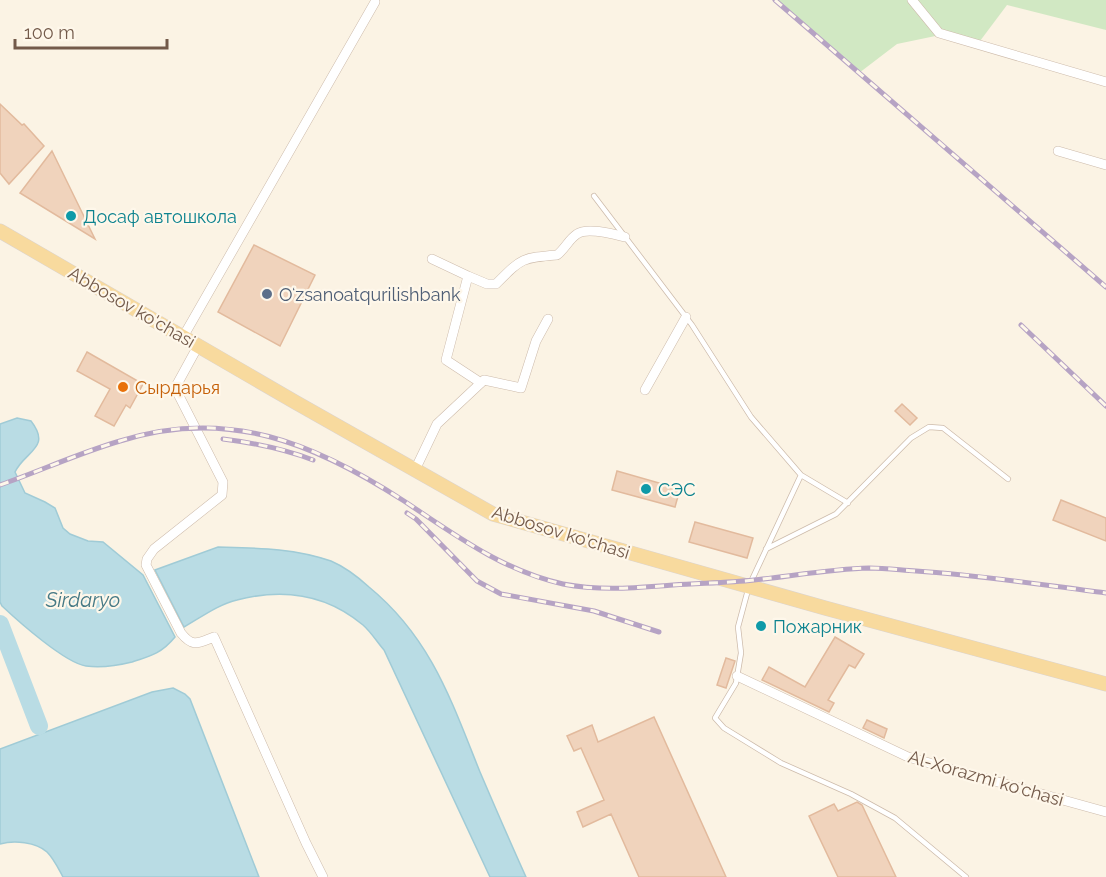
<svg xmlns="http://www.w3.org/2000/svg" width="1106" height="877" font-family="Raleway,sans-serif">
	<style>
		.green { fill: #d1e8c3 }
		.water { fill: #b9dce4; stroke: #a0cbd6; stroke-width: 1.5 }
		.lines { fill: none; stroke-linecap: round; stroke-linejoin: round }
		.river { stroke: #b9dce4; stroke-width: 18 }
		.building { fill: #f0d3bc; stroke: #e2ba9d; stroke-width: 1.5 }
		.lane-casing { stroke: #cdbbab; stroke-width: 6 }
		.street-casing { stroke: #cdbbab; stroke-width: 10 }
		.primary-casing { stroke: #dbd4d0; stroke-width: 15 }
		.lane { stroke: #fff; stroke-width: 4.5 }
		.street { stroke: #fff; stroke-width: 9 }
		.primary { stroke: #f8da9e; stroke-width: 14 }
		.rail-casing { stroke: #b6a3c4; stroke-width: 5 }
		.rail { stroke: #fef7ea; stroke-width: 3; stroke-dasharray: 9; stroke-linecap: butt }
		.culture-dot { fill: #0f9aa8; stroke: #fef7ea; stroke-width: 2 }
		.service-dot { fill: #5c6f8a; stroke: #fef7ea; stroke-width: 2 }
		.food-dot { fill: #e8710a; stroke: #fef7ea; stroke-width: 2 }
		.labels { text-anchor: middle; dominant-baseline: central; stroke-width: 4.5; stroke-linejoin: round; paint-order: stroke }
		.culture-label { font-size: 18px; fill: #0d838f; stroke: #fef7ea; text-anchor: start }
		.service-label { font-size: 18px; fill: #4e5e75; stroke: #fef7ea; text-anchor: start }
		.street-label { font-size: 18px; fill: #735a4a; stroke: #fef7ea }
		.food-label { font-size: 18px; fill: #c56008; stroke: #fef7ea; text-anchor: start }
		.water-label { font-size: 20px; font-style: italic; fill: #457985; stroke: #fef7ea }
	</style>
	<rect width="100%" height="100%" fill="#fbf3e4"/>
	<path class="green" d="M776,0H1106V30L1007,5L977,45L945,34L897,44L859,73Z"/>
	<path class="water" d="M17,418L31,421C52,448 25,451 15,472L25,493L45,502L55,508L63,528L70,534L88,541L103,542L143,575L175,637C162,653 151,656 132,662C116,666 102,668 86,666C65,663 18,621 2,606L0,602V424Z
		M218,547C257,548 294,548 331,561C345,567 358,577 369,587C431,638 451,700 480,772C495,807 510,842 526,877H490L384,650C377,642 371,632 363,625C326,594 283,588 237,600C219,604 200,618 184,627L155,570Z
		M173,688L185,694L190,699L259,877H63C58,868 54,859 47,852C36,842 14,840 0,844V749L152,692Z"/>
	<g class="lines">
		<path class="river" d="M0,624L39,726"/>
	</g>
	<path class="building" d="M0,104L22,125L24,124L44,146L9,184L0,173Z
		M52,151L95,239L20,193Z
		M254,245L315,275L280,346L218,312Z
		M87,352L143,384L130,408L126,405L114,426L95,416L110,389L77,371Z
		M902,404L917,418L910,425L895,411Z
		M617,471L680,489L675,507L612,490Z
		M1061,500L1106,518V541L1053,520Z
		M695,522L753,538L747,558L689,542Z
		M835,637L864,654L855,668L849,665L828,700L834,703L829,712L762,680L769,667L805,687Z
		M726,658L735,661L726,688L717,685Z
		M654,717L726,877H639L611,814L583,827L577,812L604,800L581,748L574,751L567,736L592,725L598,742Z
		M867,720L887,729L884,738L863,728Z
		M857,802L862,805L896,877H838L809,816L834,804L838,811Z"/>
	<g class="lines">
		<defs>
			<path id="lane" d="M594,196L692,325L751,417L801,475L848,503
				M801,475L749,586L738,627L741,653L736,683L715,718L724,728L781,763L851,794L895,818L966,877
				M766,549L836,514L911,438L929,427L943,428L1008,479"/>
			<path id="street" d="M912,0L939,33L1106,82
				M1058,151L1106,165
				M432,259L468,276L446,360L481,383
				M468,276L487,284H496C522,258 521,258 557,255C565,249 569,239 577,234C587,227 613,234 625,237
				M183,337L375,2
				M198,346L175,388L223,482L222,495L154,549L147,559L146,565L181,633C193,648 198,643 214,637L306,843L323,877
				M645,390L686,317
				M415,470L437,424L484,380L521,388L536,341L548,319
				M737,676L908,757L1106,812"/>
			<path id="primary" d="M0,231L295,402L493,514L825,608L1106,684"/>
		</defs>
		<use href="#lane" class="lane-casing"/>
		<use href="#street" class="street-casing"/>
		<use href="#primary" class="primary-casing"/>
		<use href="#lane" class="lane"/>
		<use href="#street" class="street"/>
		<use href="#primary" class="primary"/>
		<defs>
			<path id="rail" d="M775,0L1106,287
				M1021,325L1106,406
				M223,439C255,443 284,449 313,460
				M0,485C40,471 79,453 120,441C228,407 314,443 404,501C454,534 503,571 563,584C599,591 636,588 673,585C700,583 727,583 754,580C792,576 831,569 869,568C885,568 900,570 916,571C980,575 1042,585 1106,593
				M407,513L416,519L477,581L501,594L594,611L659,632"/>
		</defs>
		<use href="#rail" class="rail-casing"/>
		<use href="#rail" class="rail"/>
	</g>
	<g class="culture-dot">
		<circle cx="71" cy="216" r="6"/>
		<circle cx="646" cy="489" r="6"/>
		<circle cx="761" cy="626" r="6"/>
	</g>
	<circle class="service-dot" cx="267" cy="294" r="6"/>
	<circle class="food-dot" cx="123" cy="387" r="6"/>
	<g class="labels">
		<g class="culture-label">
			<text x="83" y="216">Досаф автошкола</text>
			<text x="658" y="489">СЭС</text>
			<text x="773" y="626">Пожарник</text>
		</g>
		<g class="service-label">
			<text x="279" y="294">Oʻzsanoatqurilishbank</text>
		</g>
		<g class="street-label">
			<text transform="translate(132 307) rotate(30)">Abbosov ko'chasi</text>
			<text transform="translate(561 532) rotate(17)">Abbosov ko'chasi</text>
			<text transform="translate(986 778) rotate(16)">Al-Xorazmi ko'chasi</text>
		</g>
		<g class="food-label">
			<text x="135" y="387">Сырдарья</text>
		</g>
		<g class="water-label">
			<text x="83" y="600">Sirdaryo</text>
		</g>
	</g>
	<path d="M15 39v9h152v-9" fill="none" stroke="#735a4a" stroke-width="3"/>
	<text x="24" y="39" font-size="18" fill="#735a4a" stroke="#fef7ea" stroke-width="4.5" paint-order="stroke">100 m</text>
</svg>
